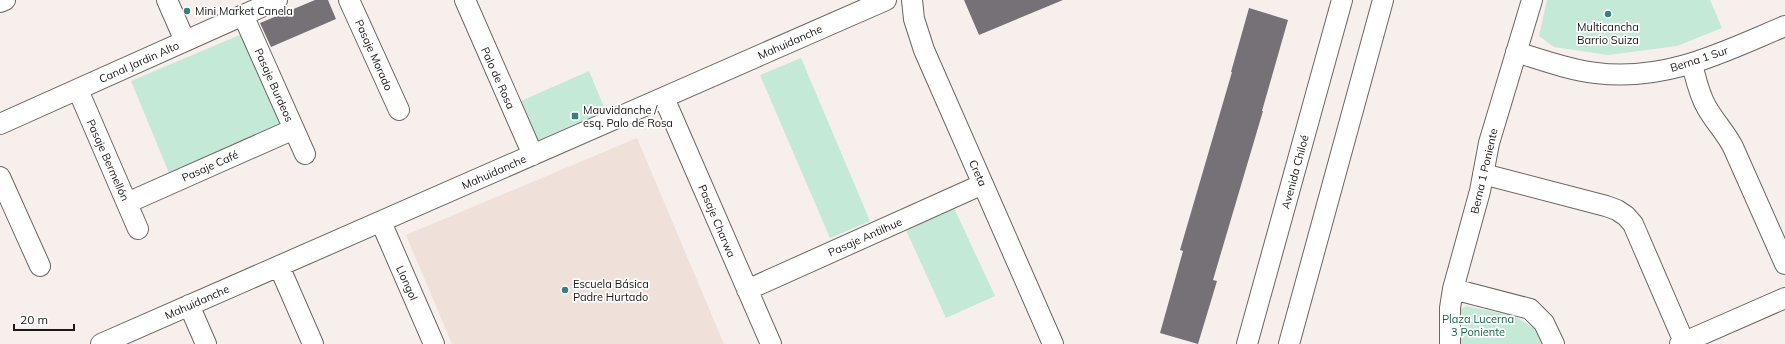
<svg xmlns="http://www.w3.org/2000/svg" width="1785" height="344" font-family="Mulish,sans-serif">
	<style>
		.built { fill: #efe0da }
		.green { fill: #c4e9d6 }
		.building { fill: #757176 }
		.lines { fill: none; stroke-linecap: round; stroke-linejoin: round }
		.minor-casing { stroke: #6c6663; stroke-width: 22 }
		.minor { stroke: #fff; stroke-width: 20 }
		.poi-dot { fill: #38807c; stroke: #fff; stroke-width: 1.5 }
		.labels { text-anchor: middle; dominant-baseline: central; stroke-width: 3.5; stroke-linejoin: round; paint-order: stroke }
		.poi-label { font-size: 11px; fill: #1a1716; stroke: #fff; text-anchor: start }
		.street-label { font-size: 11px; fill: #1a1716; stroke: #fff }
		.park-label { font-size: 11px; fill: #126445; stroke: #fff }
	</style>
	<rect width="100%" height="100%" fill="#f6efec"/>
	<path class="built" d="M637,138L724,344H452L406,235Z"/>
	<path class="green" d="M1547,0H1710L1722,28L1677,46L1608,55L1554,47L1539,36Z
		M242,34L285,126L176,173L175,171L169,173L131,81Z
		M801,58L870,221L830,238L760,75Z
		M589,71L606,112L538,142L521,101Z
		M954,208L995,296L946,318L906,230Z
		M1466,306L1514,316L1537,330L1544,344H1460V312L1461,309Z"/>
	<path class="building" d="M315,0H328L336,19L271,47L260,23Z
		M964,0H1063L979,35Z
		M1249,8L1288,20L1262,111H1263L1213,280L1217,281L1198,344L1160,333L1183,251L1180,250L1232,72H1231Z"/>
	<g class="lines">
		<defs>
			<path id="minor" d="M167,0L185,41
				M349,0L399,110
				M465,0L533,155
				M912,0L914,19L924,50L1053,344
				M0,2L5,0
				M243,15L305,154
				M1516,52C1542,60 1569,70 1596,73C1666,82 1723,52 1785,26
				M1692,64C1696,79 1699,95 1707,108C1715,122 1726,133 1733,147L1785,264
				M78,90L138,229
				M664,98L771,344
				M0,124L277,0
				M1483,174L1606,206L1617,210L1626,216L1633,224L1684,342
				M0,177L40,266
				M127,203L294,129
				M381,222L434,344
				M279,266L313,344
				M1453,289L1530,309L1544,323L1554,344
				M747,290L983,184
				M189,305L206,344
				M101,344L886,0
				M1247,344L1342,0
				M1289,344L1383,0
				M1450,344V308L1453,289L1480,191L1489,143L1532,0
				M1680,344L1785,298"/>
		</defs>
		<use href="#minor" class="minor-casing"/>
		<use href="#minor" class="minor"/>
	</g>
	<g class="poi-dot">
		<circle cx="187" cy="11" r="4"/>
		<circle cx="1608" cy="14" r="4"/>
		<rect x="571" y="112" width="8" height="8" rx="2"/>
		<circle cx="565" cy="290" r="4"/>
	</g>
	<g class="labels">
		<g class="poi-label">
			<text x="195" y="11">Mini Market Canela</text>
			<text x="1608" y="27" text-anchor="middle">Multicancha<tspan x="1608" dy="13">Barrio Suiza</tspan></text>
			<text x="583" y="110">Mauvidanche /<tspan x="583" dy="13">esq. Palo de Rosa</tspan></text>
			<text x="573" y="284">Escuela Básica<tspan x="573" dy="13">Padre Hurtado</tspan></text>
		</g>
		<g class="street-label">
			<text transform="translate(790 42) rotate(-24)">Mahuidanche</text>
			<text transform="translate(374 55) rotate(66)">Pasaje Morado</text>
			<text transform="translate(1699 59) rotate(-18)">Berna 1 Sur</text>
			<text transform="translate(139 62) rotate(-24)">Canal Jardin Alto</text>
			<text transform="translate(498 78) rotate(66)">Palo de Rosa</text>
			<text transform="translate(274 85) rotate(66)">Pasaje Burdeos</text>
			<text transform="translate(108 160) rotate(66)">Pasaje Bermellón</text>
			<text transform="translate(210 166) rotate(-24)">Pasaje Café</text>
			<text transform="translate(1484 171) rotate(-77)">Berna 1 Poniente</text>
			<text transform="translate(494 172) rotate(-24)">Mahuidanche</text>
			<text transform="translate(1295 172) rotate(-75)">Avenida Chiloé</text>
			<text transform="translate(978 173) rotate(66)">Creta</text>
			<text transform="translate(717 221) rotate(67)">Pasaje Charwa</text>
			<text transform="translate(865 237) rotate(-24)">Pasaje Antilhue</text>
			<text transform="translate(407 283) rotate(66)">Llongol</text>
			<text transform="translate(197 302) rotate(-24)">Mahuidanche</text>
		</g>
		<g class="park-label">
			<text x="1478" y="319">Plaza Lucerna<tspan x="1478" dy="13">3 Poniente</tspan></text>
		</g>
	</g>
	<path d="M14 324v6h60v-6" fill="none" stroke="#1a1716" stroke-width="2"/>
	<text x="20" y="324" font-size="12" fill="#1a1716" stroke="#ffffff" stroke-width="3" paint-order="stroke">20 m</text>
</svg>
